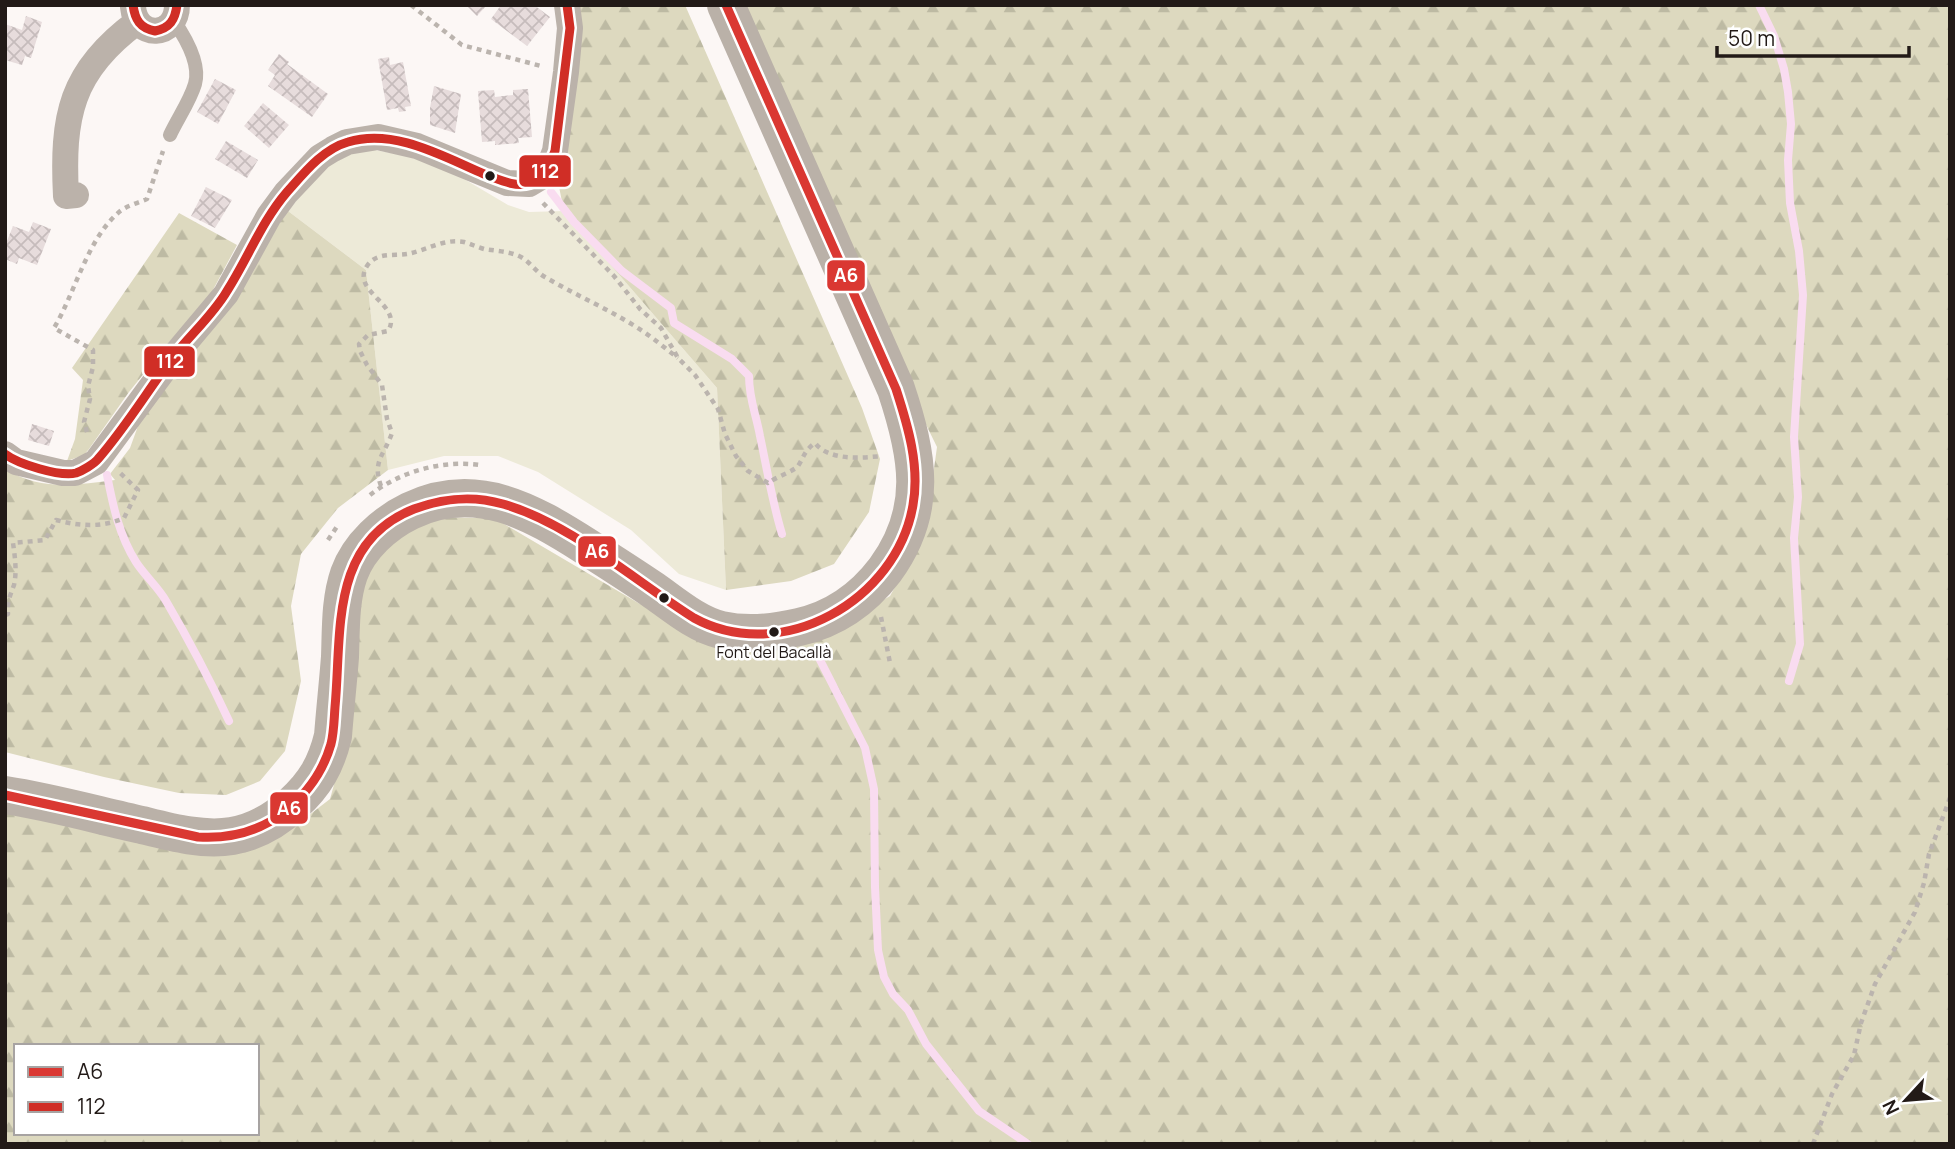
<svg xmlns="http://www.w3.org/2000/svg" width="1955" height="1149" font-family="Manrope,sans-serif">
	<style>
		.green { fill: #edead8 }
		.forest { fill: url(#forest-firs); fill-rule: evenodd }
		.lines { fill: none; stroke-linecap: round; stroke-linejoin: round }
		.stream { stroke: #f9dcf0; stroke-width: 8 }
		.building { fill: url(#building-cross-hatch) }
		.path { stroke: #bbb4ae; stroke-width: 4.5; stroke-dasharray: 5 5; stroke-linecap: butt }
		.service { stroke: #bbb2aa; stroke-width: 14 }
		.minor { stroke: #bbb2aa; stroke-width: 26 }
		.secondary { stroke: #bab1a8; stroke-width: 38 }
		.bus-1-casing { stroke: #fff; stroke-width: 14 }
		.bus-2-casing { stroke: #fff; stroke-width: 14 }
		.bus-1 { stroke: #da3832; stroke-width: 9 }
		.bus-2 { stroke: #d02e26; stroke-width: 9 }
		.bus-dot { fill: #221a17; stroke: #fff; stroke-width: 2.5 }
		.labels { text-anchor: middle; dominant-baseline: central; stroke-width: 5; stroke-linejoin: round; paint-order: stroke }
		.bus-label { font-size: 16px; fill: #221a17; stroke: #fff }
		.line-badge { stroke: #fff; stroke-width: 2.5 }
		.badge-label { font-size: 19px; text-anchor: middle; font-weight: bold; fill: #fff }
	</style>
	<defs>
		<pattern id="forest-firs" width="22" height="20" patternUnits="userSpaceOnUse" patternTransform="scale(1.75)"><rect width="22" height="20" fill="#ddd9bf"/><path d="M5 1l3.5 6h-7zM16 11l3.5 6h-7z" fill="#bdbaa3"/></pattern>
		<pattern id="building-cross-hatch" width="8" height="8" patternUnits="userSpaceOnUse" patternTransform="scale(1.75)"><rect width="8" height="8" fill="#e7dcdc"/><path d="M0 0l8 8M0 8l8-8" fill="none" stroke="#c6bcbc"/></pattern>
	</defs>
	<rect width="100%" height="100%" fill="#fcf7f5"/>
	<path class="green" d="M370,149L417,158L459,176L508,205L529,212L564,211L717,388L726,590L679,574L631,530L538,472L498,456H444L388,470L366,270L288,211C313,181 329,154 370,149Z"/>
	<path class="forest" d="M574,5H685L862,408L880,459L869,512L834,564L791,581L726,590L717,388L564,211L558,182L559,147Z
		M739,5H1950V1144H5V811L291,829L330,799L347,738L363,564L418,517L494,518L640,604L830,631L890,596L925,533L937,447L909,390ZM16,1046H257V1133H16Z
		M288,211L366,270L388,470L338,508L301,554L291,606L301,681L285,751L260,781L226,795L179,793L104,777L5,752V469C41,491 75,485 115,480L110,474L130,448L142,415Z
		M179,213L237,245L207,301L170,341L129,392L89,449L84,455L67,461L75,439L83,380L72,368Z"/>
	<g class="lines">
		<path class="stream" d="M1759,5L1774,36L1784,69L1788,92L1791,124L1788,160L1790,203L1799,251L1803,295L1794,437L1798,497L1794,538L1800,644L1789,681
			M551,192L574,222L622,271L671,308L674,323L732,359L749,376C749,399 756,414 760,436C767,469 772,501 782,534
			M107,475C113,506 119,535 136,562C145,576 158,587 166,601C189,640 210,680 229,721
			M819,658L865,748L874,789L875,887L878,950L884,977L893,994L908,1010L926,1044L979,1111L1028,1144"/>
	</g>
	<path class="building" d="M466,5H487L477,16Z
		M501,5H534L550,17L527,46L491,19Z
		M26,16L42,22L31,58L25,56L22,65L5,60V24L22,30Z
		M279,54L289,62L287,64L328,94L312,117L268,86L275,75L268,70Z
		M389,57L390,65L403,62L411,106L405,107L406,111L399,112L398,108L387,110L378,59Z
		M215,79L236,90L218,124L197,112Z
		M434,86L461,94L455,133L430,125V108Z
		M528,89L532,137L518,138L519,143L495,145V141L482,142L478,91L494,90L495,97L513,95V90Z
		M263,103L289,125L269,148L244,126Z
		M226,141L258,160L247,178L215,159Z
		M206,187L232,200L215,228L191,216Z
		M33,222L51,229L37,265L19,258L17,264L5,259V246L13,226L29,232Z
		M32,424L54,431L49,446L28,440Z"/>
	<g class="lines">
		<path class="path" d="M411,5L462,45L541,66
			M543,203L614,276L640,309L661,328L678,358L695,375L718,409L725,434L736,456L748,471L768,483C776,477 794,471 798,466C804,457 804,451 815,443C829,461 861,458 882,456
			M87,432L84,422L90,399L88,386L93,367V350L54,328C75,293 87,240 118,213C125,206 138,203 147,199L163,151
			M381,486C372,461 384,456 392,433L387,419L382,385L367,365L360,351L359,344L368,335L388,331C404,305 350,292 367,266C376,252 393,256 407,254C425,251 444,238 464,242C471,244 477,247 484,249C496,251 509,251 521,257C530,262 536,272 545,277C577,296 613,311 644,332C656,340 667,350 678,358
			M370,495C401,471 442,460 480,465
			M328,540L338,525
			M5,615L8,614C7,602 10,596 14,585C17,572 15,557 13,543L45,540L56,520C79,526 102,528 124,518L138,490L118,471
			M881,617L890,663
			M1813,1144L1832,1094L1854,1055L1861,1023L1875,984L1915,912L1924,883L1929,854L1950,798"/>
		<path class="service" d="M170,135C178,118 190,101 195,84C201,63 185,37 174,21"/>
		<path class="minor" d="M133,7C136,40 177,38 177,5
			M76,195L66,196C62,117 70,71 137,22
			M5,454L16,462L63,473H75L96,462L174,356L226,294L269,216L286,193L320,157L333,149L347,142L378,137L417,146L507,183L529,184L539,178L549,166L555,151L566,72L570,28L567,5"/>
		<path class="secondary" d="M5,795C51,802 97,815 142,825C170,832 203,841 232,836C255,832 276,820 293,804C315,784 326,765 333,736C335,710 338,683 340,657C341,629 340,600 349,574C359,546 385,523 410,511C476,479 532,512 587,547C609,561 631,575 653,590C673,604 696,624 721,630C748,636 773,633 799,627C835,619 863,599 885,570C929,510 918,455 896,389L726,5"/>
		<defs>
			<path id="bus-1" d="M5,795L198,837C230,839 258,832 283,813C306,795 323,772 331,744C334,732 334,720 335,707C342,633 329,542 414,509C444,498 472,495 503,504C570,523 635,581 694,618C782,666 897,600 913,505C920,466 908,426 896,389L726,5"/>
			<path id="bus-2" d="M133,5C135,20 140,28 155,31C170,28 175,20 177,5
				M5,454C18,464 60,477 76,473C82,471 94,464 98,459C126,427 148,390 173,357C190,335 213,315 227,291C248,258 262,221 287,192C304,173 323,149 348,142C394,128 442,156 484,174C498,179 515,188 530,183C544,179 550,163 555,151L570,28L567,5"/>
		</defs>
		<use href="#bus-1" class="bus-1-casing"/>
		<use href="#bus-2" class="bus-2-casing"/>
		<use href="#bus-1" class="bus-1"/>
		<use href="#bus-2" class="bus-2"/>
	</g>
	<g class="bus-dot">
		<circle cx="490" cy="176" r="6"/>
		<circle cx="664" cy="598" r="6"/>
		<circle cx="774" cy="632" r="6"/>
	</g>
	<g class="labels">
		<g class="bus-label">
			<text x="774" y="652">Font del Bacallà</text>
		</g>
	</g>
	<g class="line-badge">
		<rect x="518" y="154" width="54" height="34" rx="7" fill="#d02e26"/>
		<rect x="826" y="259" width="40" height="33" rx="7" fill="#da3832"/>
		<rect x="143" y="345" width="53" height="33" rx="7" fill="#d02e26"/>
		<rect x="577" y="535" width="40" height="33" rx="7" fill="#da3832"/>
		<rect x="269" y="791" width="40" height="34" rx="7" fill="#da3832"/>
	</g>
	<g class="badge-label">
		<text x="545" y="178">112</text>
		<text x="846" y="282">A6</text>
		<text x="170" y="368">112</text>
		<text x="597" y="558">A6</text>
		<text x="289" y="815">A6</text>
	</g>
	<rect width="1955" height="1149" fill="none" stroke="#221a17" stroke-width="14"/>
	<rect x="14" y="1044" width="245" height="91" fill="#ffffff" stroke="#a7a3a2" stroke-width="2"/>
	<rect x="28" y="1067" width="35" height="10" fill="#da3832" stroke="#a7a3a2" stroke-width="2"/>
	<text x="77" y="1079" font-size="21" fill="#221a17">A6</text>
	<rect x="28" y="1102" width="35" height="10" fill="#d02e26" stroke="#a7a3a2" stroke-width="2"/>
	<text x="77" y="1114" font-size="21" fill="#221a17">112</text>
	<g transform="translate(1906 1100) rotate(244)" stroke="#ffffff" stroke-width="5" paint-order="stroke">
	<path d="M0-5L12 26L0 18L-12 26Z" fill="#221a17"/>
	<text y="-10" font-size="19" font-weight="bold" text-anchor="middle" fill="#221a17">N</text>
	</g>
	<path d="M1717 46v10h192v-10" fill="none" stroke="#221a17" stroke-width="3.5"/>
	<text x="1728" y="46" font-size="21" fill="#221a17" stroke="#ffffff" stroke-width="5" paint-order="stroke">50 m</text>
</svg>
